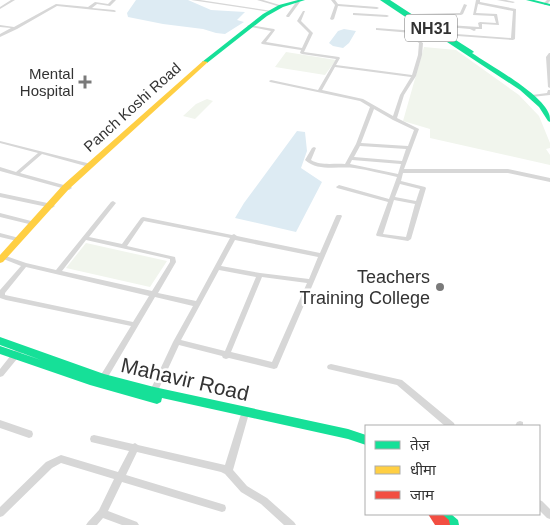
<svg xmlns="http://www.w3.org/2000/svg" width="550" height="525" font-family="Helvetica,'Noto Sans Devanagari',sans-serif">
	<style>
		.green { fill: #f1f5ed }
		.water { fill: #ddebf3 }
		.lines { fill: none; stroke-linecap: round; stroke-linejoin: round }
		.street { fill: #d7d7d7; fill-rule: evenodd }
		.fast { fill: #16e098; fill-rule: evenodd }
		.slow { fill: #ffcf43; fill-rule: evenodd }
		.jam { fill: #f24e42; fill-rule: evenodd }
		.poi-dot { fill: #7a7a7a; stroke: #fff; stroke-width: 2 }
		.labels { text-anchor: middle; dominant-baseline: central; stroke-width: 5; stroke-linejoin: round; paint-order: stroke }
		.far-poi-label { font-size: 15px; fill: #333; stroke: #fff; text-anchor: end }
		.far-street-label { font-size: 15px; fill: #333; stroke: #fff }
		.shield { fill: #fff; stroke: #707070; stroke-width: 1 }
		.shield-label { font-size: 16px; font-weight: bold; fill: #333 }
		.poi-label { font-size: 18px; fill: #333; stroke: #fff; text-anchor: end }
		.near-street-label { font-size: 21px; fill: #333; stroke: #fff }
	</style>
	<rect width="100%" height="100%" fill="#fff"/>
	<path class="green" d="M424,47L456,50L519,95L539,116L550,143V148L546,149L550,155V165L430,138V129L403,121Z
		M286,52L336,60L325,75L275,67Z
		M207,99L213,101L195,119L183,116L196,104Z
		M86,243L167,261L150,287L66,268Z"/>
	<path class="water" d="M136,0H188L211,10L245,12L237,20L244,22L225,34L216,33L203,29L163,24L128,17L127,13Z
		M344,29L356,31L349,43L343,48L333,46L329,43L338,31Z
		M297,131L305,132L307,151L301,168L322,182L296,232L235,218L244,203Z"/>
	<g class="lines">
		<path class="street" d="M11,0H15L0,9V7Z
			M112,0H116L110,6L97,4L92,8L114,10L116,11L115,12L57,6L17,29L0,37V34L11,28L0,27V25L14,27L56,4L88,7L95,2L108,4Z
			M191,0H200L272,11L270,12Z
			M257,0H263L283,6L281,7Z
			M331,0H335L338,4L377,7L379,8L377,9L338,6L334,19L332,20L330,19L335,5Z
			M476,0H480V2L516,9L515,39L513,40L415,33L414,37L423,43L422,55L416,76L404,95L397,118L419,129L404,169H508L550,178V182L508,173H403L401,181L425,187L426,188L411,239L408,241L377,236L376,235L388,202L337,188L336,187L339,185L389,199L397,177C383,174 369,170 354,168C339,166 318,172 305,160L312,148L314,147L316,148L311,160C321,166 333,163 345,164L356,144L370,107L360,101L270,82L269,81L271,80L318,90L336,59L302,54L300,53L301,50L262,44L261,43L271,31L247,26L249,25L274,29L275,30L266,42L302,48L309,33L297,21L303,11H305L301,21L313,33L304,52L339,57L340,58L336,65L412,75L418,55L419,43L410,37L412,33L377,30H376V28L511,38L513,11L478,4L476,13L497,14L499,25L482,24V29H475L476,30L474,31L470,29L447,27V25H448L479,27L478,23L480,22L496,23L494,16L473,15ZM335,67L411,77L400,95L393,116L363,99L322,90ZM374,109L393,120L414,130L408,146L361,143ZM360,146L406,149L402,161L354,157ZM352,160L401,164L398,174L350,164ZM400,184L420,189L416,201L395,197ZM394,200L415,204L406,237L383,234Z
			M497,0H506L515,2L513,3Z
			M547,0H550V1L546,5H544V3Z
			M297,1L300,2L289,17H287L286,16Z
			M464,4L467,5L463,14L461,15L414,16L412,15L414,14L460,13Z
			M354,13L387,15L389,16L387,17L353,15V13Z
			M549,53H550V88L548,87L546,57Z
			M548,90H550V95L532,97L530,96L532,95L547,93Z
			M0,141L91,164L92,165L89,167L42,154L20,173L71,187L72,188L69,190L0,171V167L16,172L38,153L0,143Z
			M0,193L52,204L55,206L52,208L0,197Z
			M113,201L116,203L89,237L122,244L141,218L143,217L232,235L234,234L237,236L320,253L336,216L337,215H341L342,216L277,368L274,369L229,358L226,359L223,358L222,356L179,345L156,395L153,396L150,395L149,393L173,342L193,306L155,297L105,382L102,383L99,382L98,380L99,378L131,326L6,300L0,298V290L21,266L1,258L0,257L1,256L3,255L26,263L56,270L111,202ZM144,221L230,238L196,301L158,293L176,262L175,257L127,246ZM86,240L170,259V262L152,291L62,271ZM235,240L318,257L309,279L260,273L221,266ZM26,267L149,296L133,322L5,295V293ZM219,270L256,277L225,351L181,340ZM262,277L307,283L272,362L231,352Z
			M0,213L35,222L36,223L33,225L0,217Z
			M0,233L19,238L20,239L17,241L0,237Z
			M18,349L21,350L22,352L21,354L3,376L0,377V369L15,350Z
			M331,364L402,380L454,423L455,426H445L397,385L328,369L327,367L328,365Z
			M244,414L247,415L248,417L233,470L247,486L267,498L294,522L296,525H284L261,504L241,492L225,474L221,472L137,452L126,475L222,504L225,505L226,508L225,511L222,512L122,482L108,511L137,522L139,525H122L103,518L97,525H86L88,522L99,510L114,479L61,463L52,468L3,516L0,517V507L46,462L61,455L118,472L129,451L91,442L90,439L91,436L94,435L133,444L135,443L138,445L225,465L240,417L241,415Z
			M0,420L32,431L33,434L32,437L29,438L0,428Z
			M520,421L523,422V426H515L517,422Z
			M539,500L542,501L550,509V519L547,518L539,510Z"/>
		<path class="fast" d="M298,0H305L283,7L267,16L207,63L202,62L263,14L279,5Z
			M380,0H390L436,30H440L473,51L474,52L472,53C491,66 542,94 549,114C550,116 550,120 550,122L548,121L539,107L520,90L444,40H440Z
			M526,0H534L550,4V6Z
			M0,337L104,374L154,387L348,429L366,435V445L348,439L162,398L161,402L157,404L90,385L0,354V346L41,360L0,345Z
			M436,514H451L458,520L459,525H444L438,518Z"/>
		<path class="slow" d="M203,61L208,62L69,189L3,262L0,263V255L63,185Z"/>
		<path class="jam" d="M428,514H442L449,520L450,525H435Z"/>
	</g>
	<g class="poi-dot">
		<path d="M82.5 74.5h5v5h5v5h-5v5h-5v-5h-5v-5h5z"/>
		<circle cx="440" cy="287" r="5"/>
	</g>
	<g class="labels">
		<g class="far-poi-label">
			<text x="74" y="73">Mental<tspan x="74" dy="17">Hospital</tspan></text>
		</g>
		<g class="far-street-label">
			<text transform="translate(132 107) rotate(-42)">Panch Koshi Road</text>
		</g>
		<rect class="shield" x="405" y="14.5" width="52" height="27" rx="4"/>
		<g class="shield-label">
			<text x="431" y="28">NH31</text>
		</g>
		<g class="poi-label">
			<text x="430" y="277">Teachers<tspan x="430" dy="21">Training College</tspan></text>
		</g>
		<g class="near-street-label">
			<text transform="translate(185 379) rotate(13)">Mahavir Road</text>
		</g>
	</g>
	<rect x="365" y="425" width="175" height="90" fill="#ffffff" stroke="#adadad"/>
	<rect x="375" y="441" width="25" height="8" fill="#16e098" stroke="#adadad"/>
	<text x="410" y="450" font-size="15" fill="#333333">तेज़</text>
	<rect x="375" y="466" width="25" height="8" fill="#ffcf43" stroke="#adadad"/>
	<text x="410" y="475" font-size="15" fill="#333333">धीमा</text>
	<rect x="375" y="491" width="25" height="8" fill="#f24e42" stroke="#adadad"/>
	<text x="410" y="500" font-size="15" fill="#333333">जाम</text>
</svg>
